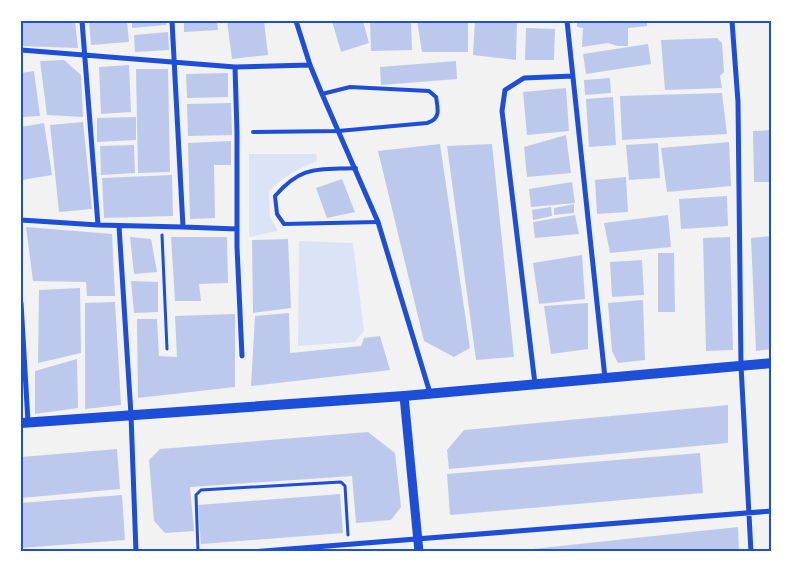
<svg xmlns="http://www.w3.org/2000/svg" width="793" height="573" font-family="Commissioner,sans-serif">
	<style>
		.green { fill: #dbe4f7 }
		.building { fill: #bdc9ec }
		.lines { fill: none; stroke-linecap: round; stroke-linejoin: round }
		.path { stroke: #1d4ed8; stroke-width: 3 }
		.service { stroke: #1d4ed8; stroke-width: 4 }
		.minor { stroke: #1d4ed8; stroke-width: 5 }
		.tertiary { stroke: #1d4ed8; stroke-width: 9 }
		.secondary { stroke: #1d4ed8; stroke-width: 10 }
		.neatline { fill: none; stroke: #1d4ed8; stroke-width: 2 }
	</style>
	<rect width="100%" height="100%" fill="#f2f2f2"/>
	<path class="green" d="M249,154H316L317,161C298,169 284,176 269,191L270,217L278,231L249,237Z
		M299,241L353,243L364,331L355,342L298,346Z"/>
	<path class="building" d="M21,21H75L78,48L21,46Z
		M89,21H127L129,42L91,45Z
		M132,21H166V25L132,28Z
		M184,21H217L218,30L184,32Z
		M227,21H264L268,55L232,59Z
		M332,21H363L369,43L341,52Z
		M370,21H411L412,50L371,51Z
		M417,21H468V52H422Z
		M475,21H517L516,60L473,55Z
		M577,21H647V26L628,28V46H618L608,43L582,47L583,28L577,27Z
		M526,28L555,29L554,60H525Z
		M168,32L169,50L135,52L134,35Z
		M717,38L722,43L724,72L720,76L722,88L665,90L661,40Z
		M648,44L651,64L586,74L583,54Z
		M64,60L81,75L83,117L47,115L40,61Z
		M456,61L457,79L381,85L380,67Z
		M129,65L131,112L101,114L99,67Z
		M136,69H168L170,172L138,173Z
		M34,71L40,116L21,117V73Z
		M228,73V97L187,98L186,74Z
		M610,78L611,93L585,95L584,80Z
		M566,88L569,131L527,135L523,92Z
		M722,93L727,134L622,140L620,96Z
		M613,97L616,145L589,147L586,99Z
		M231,103L232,135L188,136L187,104Z
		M136,117V140L97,142V118Z
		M83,122L92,209L59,212L50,125Z
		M44,123L52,175L22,180L21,127Z
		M772,130V182H754L753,131Z
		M566,135L571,173L527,177L524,147Z
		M231,141V165H214L215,218L190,219L188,143Z
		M729,142L731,186L667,192L661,148Z
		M658,143L660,178L629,180L626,145Z
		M440,144L470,348L454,357L424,341L378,151Z
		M492,144L514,357L476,360L447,146Z
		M134,145L135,173L101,175L100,146Z
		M172,175L173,216L104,218L102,178Z
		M626,177L628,212L597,214L595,180Z
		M342,179L355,212L327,218L316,188Z
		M572,182L575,203L531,207L529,189Z
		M727,196L728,226L681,229L679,199Z
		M574,204V213L554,215V208Z
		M551,207L552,216L533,220L532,210Z
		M575,215L579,234L535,238L533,222Z
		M668,215L671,247L610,253L604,223Z
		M26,227L112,234L115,296H87L86,282L33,281Z
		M772,236V349L756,351L751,238Z
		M130,237L151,239L157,272L134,274Z
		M171,237H227L228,283L199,284L201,301H175Z
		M730,237L733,350L706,351L703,238Z
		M288,239L291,308L253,313L252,240Z
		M658,253H674L675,312H658Z
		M582,255L585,299L539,304L533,263Z
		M642,260L644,295L612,297L610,262Z
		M131,281L158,282V312L134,313Z
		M80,288L81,353L38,363L39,290Z
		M643,300L645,360L618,363L612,351L608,303Z
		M115,302L121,405L85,409V303Z
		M588,303V349L551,354L544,306Z
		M289,313L290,353L361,346L364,338L380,336L390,370L251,386L255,316Z
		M235,314V387L138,398L137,319H157L159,356L177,357L175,316Z
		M77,359L78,408L35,414V371Z
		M728,405V443L449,469L447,450L464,430Z
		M368,432L395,453L401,507L391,520L356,523L352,476L190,487L194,531L165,533L154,521L149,460L160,449Z
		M117,449L120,489L21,498V457Z
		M700,453L703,493L450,515L447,474Z
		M340,494L343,533L201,544L198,505Z
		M122,495L125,540L21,548V503Z
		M738,527L739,552H523V550Z"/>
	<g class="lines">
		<path class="path" d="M162,235L167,349
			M198,552L196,495L201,490L341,482L345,486L348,535"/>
		<path class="service" d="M253,132L338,131L427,123C441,119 438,109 436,97L429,91L350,87L322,94
			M356,168C317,170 302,165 275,196L277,214L284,224L378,222"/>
		<path class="minor" d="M82,21L98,225
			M172,21L183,227
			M296,21L310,65L322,94L378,222L430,393
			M567,21L605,378
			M732,21L738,102L741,366L751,552
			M21,50L235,67L310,65
			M235,67L237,132V247L242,356
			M21,220L98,225L183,227L237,229
			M119,226L131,415L136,552
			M21,303L28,422
			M535,384L502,111L505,90L524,78L573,76
			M251,552L772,511"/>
		<path class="tertiary" d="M404,396L419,552"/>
		<path class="secondary" d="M21,423L404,396L772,363"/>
	</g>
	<rect width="793" height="573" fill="none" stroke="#ffffff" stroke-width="45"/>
	<rect x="22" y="22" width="748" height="528" class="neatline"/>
</svg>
